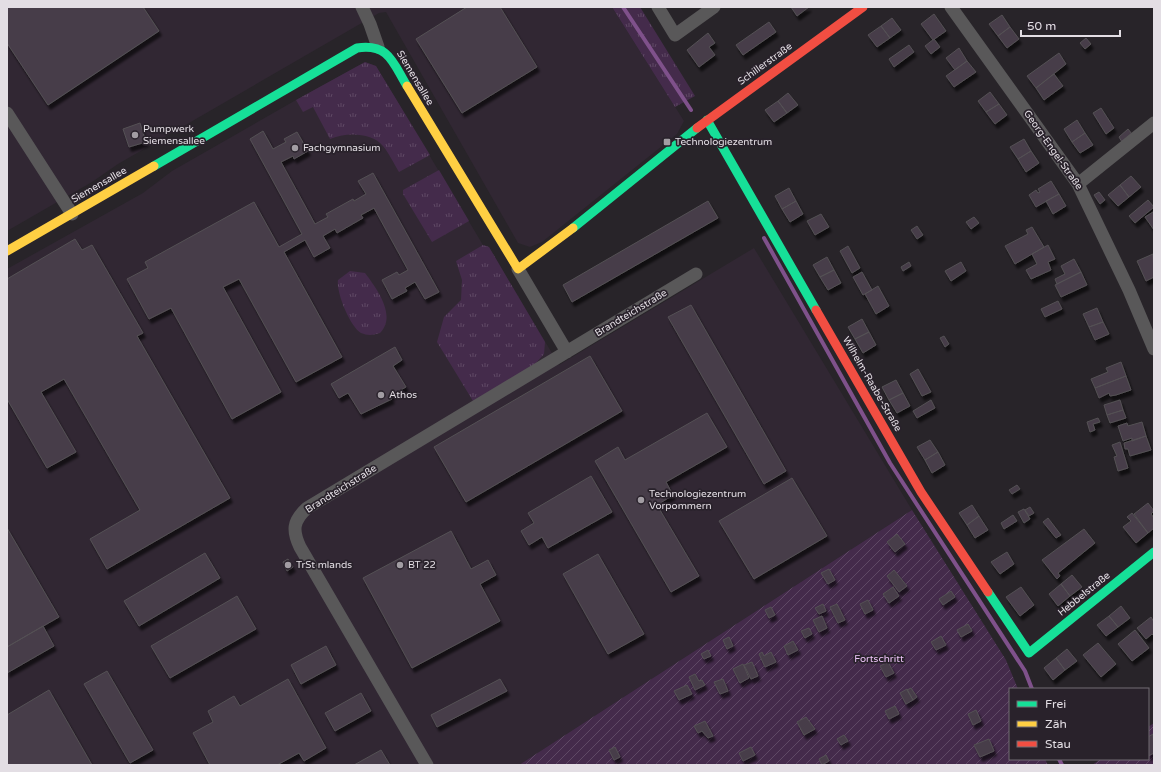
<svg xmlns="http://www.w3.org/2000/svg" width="1161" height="772" font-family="'Varela Round',sans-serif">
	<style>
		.built { fill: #312733 }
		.grass { fill: url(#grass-tufts) }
		.garden { fill: url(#garden-furrows) }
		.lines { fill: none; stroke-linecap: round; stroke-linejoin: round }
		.stream { stroke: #7f518b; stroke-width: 4 }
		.building { fill: #473c4a; stroke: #545154; filter: url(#shadow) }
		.street { stroke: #595859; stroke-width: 13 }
		.fast { stroke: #16e098; stroke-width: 9 }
		.slow { stroke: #ffcf43; stroke-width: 9 }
		.jam { stroke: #f24e42; stroke-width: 9 }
		.poi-dot { fill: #a29da3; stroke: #29222b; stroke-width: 1.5 }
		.labels { text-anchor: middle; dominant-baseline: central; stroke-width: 3.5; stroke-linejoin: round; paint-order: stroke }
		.street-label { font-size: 10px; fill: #e3dee4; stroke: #29222b }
		.poi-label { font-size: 10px; fill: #e3dee4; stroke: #29222b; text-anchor: start }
		.park-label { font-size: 10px; fill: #edc3f8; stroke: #29222b }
	</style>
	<defs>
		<pattern id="grass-tufts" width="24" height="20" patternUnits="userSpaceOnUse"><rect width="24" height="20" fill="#442b4b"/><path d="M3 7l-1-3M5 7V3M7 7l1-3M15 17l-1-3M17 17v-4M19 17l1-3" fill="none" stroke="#5f4965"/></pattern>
		<pattern id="garden-furrows" width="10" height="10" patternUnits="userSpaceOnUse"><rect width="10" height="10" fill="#442b4b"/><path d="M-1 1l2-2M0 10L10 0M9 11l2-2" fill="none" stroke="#5f4965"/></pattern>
		<filter id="shadow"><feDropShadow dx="2.5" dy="4.5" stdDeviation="1" flood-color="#0009"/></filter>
	</defs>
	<rect width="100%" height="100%" fill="#282429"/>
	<path class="built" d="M7,7H612L684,121L677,134L542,242L530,247L518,243L386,12L379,13L118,164L92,182L7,231Z
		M365,62L376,66L483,245L489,247L559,365L754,248L912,510L519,765H7V269L143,193L172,171L296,100Z"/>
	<path class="grass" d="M612,7H640L695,96L675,107Z
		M365,62L376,66L430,155L399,172C394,164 389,153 383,146C372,132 345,132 330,139L313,107L303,112L296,100Z
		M439,170L469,221L432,242L403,194V190Z
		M483,245L489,247L545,342L544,354L535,364L473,401L437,342L444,317L461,300L462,280L456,261Z
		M350,271L365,273C377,289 397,316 380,333C374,335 368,336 361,333C350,327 336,292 338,280Z"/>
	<path class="garden" d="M912,510L1006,660L1018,689H1010V759H1045L1048,765H519Z
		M1154,723V765H1092L1101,759H1148V727Z"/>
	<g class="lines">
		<path class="stream" d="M623,7L691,110
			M764,238L890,463L1025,671L1032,689
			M1059,759L1062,765"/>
	</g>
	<path class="building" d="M7,7H143L159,31L48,105L7,43Z
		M467,7H500L537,67L462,113L416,39Z
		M791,7H809L797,16Z
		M934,14L946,31L933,40L921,24Z
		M1002,15L1010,27L998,36L989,24Z
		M892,18L901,30L890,38L881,26Z
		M769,22L776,32L743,55L736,45Z
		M881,26L890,38L877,47L868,35Z
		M1010,27L1019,39L1007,48L998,36Z
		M708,33L715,43L709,47L715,55L699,67L687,50Z
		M1086,38L1091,44L1085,49L1080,43Z
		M934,39L940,47L931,54L925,46Z
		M909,45L914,52L894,67L889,59Z
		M959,48L967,61L955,70L946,58Z
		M1059,53L1066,64L1036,88L1027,76Z
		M967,61L976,72L954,87L946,76Z
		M1054,74L1063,86L1044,100L1036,88Z
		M990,92L999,104L986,112L978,101Z
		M788,93L798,105L787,113L778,101Z
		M778,101L787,113L774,122L765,110Z
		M999,104L1007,115L995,124L986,112Z
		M1101,108L1114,128L1106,134L1093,113Z
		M1077,120L1085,133L1072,142L1064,129Z
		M140,123L146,142L129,147L123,129Z
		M1128,129L1132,134L1122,142L1119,137Z
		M263,131L273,149L286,142L284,139L297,132L308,151L294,159L293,156L281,162L315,224L328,217L326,214L353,199L354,201L366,194L358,181L373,173L439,292L425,299L415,282L405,288L407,291L392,299L382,280L397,272L399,275L408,270L374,208L361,215L363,218L337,233L335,229L323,236L330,248L314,257L305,240L284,252L342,357L296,382L239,279L223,287L281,392L232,419L171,308L149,319L127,279L148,268L145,262L254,202L279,247L302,234L250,139Z
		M1085,133L1093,145L1080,153L1072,142Z
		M1024,139L1031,151L1018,159L1010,147Z
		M1031,151L1039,163L1026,172L1018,159Z
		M1131,176L1141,187L1129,197L1120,185Z
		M1051,181L1059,194L1036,207L1029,195L1036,190L1038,193L1040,192L1038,189Z
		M1120,185L1129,197L1118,206L1108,195Z
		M789,188L796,201L782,209L775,196Z
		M1099,192L1105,200L1100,204L1094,195Z
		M1059,194L1066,206L1053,214L1046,201Z
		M1148,200L1154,207L1135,223L1129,216Z
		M708,201L718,218L572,302L563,285Z
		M796,201L803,214L790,222L782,209Z
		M1153,212L1154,213V230L1145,217Z
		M821,214L829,227L815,235L807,221Z
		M974,217L979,223L971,229L966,222Z
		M917,226L923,235L917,239L911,230Z
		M1032,227L1044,247L1015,264L1005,246L1028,234L1026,230Z
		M75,239L82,250L92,245L143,333L137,336L230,498L107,569L90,539L140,510L64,379L41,392L76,452L47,468L7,399V279Z
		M1048,245L1055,259L1048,262L1051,270L1031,279L1026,270L1037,264L1032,254Z
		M848,246L860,268L852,273L840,251Z
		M1153,254L1154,277L1146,281L1137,261Z
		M827,257L834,270L820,277L813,265Z
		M1074,259L1081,272L1057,284L1055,279L1065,274L1061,266Z
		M909,262L911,266L903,271L901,267Z
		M961,262L966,271L951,281L945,271Z
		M834,270L841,283L828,290L820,277Z
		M862,272L872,290L863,295L853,277Z
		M1081,272L1087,285L1061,297L1055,285Z
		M878,286L889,306L876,314L865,294Z
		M1058,301L1062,309L1045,317L1041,309Z
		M691,305L786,471L764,484L668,317Z
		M1097,308L1103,322L1089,327L1083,314Z
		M862,319L869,332L855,339L848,327Z
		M1103,322L1109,334L1095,340L1089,327Z
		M869,332L876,345L863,353L855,339Z
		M944,336L949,344L945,347L940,338Z
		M395,347L402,360L393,366L406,387L390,396L392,399L361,414L348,393L339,398L331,384Z
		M590,356L622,411L466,502L434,447Z
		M1121,362L1126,376L1095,388L1091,379L1108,372L1106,368Z
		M918,369L931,392L922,396L910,374Z
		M1126,376L1131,390L1116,395L1110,396L1109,393L1099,398L1095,388Z
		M896,380L903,393L889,400L882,387Z
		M903,393L910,406L897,413L889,400Z
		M931,400L935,408L917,418L913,411Z
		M1120,400L1123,410L1107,415L1104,405Z
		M1123,410L1126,418L1110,423L1107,415Z
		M707,413L727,447L666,482L673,495L657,505L699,576L671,592L595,461L618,447L625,460Z
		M1098,418L1100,422L1093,424L1095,430L1090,432L1087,422Z
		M1142,422L1146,436L1132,441V438L1123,441L1118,426L1127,423L1128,426Z
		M1146,436L1151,450L1130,456L1128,449H1125L1124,443Z
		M930,440L938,452L925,460L917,447Z
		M1120,442L1128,468L1118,471L1114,457L1117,456L1112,445Z
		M938,452L945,465L932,473L925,460Z
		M591,476L612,512L548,548L542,537L529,545L521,531L534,523L528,513Z
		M792,478L827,536L754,579L719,521Z
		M1017,485L1020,489L1012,494L1009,490Z
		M1148,503L1154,511L1151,514L1154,518V528L1148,533L1134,514Z
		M972,505L979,516L967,525L959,513Z
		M1030,507L1034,513L1029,516L1025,510Z
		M1024,509L1030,519L1024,523L1018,512Z
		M1132,513L1148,533L1136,543L1123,527L1131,521L1127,517Z
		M1013,515L1017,521L1004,529L1001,523Z
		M979,516L988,530L975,538L967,525Z
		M1048,518L1061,535L1056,538L1043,522Z
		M7,528L59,617L7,647Z
		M1084,529L1095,543L1058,573L1060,576L1057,579L1042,560Z
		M451,531L471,569L488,560L496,575L480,584L500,621L412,668L363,578Z
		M897,534L905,544L895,552L887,542Z
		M1007,552L1014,564L1000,574L991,562Z
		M205,553L220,578L139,626L124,601Z
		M598,554L644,634L608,654L563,574Z
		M288,559L293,567L287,571L283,562Z
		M829,569L835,580L828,584L821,573Z
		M894,570L907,586L899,592L887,576Z
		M1072,575L1082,587L1070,596L1061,584Z
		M1061,584L1070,596L1058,606L1049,594Z
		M893,587L899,596L889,603L883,594Z
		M1021,587L1034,605L1020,616L1006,597Z
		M951,591L955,597L943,605L939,599Z
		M237,596L256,629L170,678L151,646Z
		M868,600L873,610L865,614L860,604Z
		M823,604L826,611L819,614L815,608Z
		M837,604L845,620L838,623L830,607Z
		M1121,606L1130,618L1118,627L1109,616Z
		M771,607L775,615L769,618L765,610Z
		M822,616L827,628L819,632L813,620Z
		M1109,616L1118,627L1106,636L1097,625Z
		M1151,617L1154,622V636L1152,634L1146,639L1137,628Z
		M968,624L972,631L961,637L957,630Z
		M43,626L54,646L7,673V647Z
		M809,628L812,634L805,638L801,631Z
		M1135,630L1149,648L1132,661L1118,644Z
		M941,636L946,645L936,650L931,642Z
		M729,637L733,646L727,649L723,640Z
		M793,641L798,650L788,655L784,646Z
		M1098,643L1116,664L1101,677L1083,655Z
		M326,646L336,665L301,684L291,665Z
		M1067,649L1077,661L1065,670L1056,658Z
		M708,650L711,656L704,659L701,654Z
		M762,652L764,656L771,652L776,662L765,667L759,654Z
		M1056,658L1065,670L1053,680L1044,668Z
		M752,662L758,676L751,679L744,665Z
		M888,662L894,673L886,677L880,666Z
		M743,664L749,678L740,683L733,669Z
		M107,671L153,750L130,763L84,684Z
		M695,674L699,681L702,680L705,685L695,690L689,677Z
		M288,679L326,748L304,761L299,753L277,765H210L193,733L213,722L208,711L234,696L240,706Z
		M500,679L507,691L437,727L431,715Z
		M723,679L728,691L720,694L714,682Z
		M687,685L692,694L679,700L674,691Z
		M911,688L917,697L913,700L907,690Z
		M907,689L913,700L906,704L900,693Z
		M49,690L92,765H7V715Z
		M361,693L371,711L335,731L325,713Z
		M895,706L899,714L889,719L885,711Z
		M976,710L981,721L973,725L968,714Z
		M806,717L815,729L804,735L797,722Z
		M705,721L713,736L708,738L702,731L698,733L694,726Z
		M1153,734L1154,753L1148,756V737Z
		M844,735L848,741L841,745L837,739Z
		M989,739L994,751L980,757L974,745Z
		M615,747L620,757L614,760L609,750Z
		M751,747L755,755L743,761L739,753Z
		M381,750L390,765H354Z
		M826,755L829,761L822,765L819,759Z"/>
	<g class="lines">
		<path class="street" d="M362,7L370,24L378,47
			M658,7L675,35L714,7
			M951,7L1078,184L1129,290L1154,349
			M7,113L72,214
			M1078,184L1154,123
			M518,269L567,352
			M427,765L300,547C292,530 293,521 307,508L696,274"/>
		<path class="fast" d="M707,120L816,310
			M154,166L357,48C389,43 393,63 407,86
			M573,228L697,128
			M988,592L1029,653L1154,552"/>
		<path class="slow" d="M407,86L518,269L573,228
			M7,251L154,166"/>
		<path class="jam" d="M697,128L863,7
			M816,310L921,492L988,592"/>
	</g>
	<g class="poi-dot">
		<circle cx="135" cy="135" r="4"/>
		<rect x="663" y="138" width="8" height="8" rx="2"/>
		<circle cx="295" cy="148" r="4"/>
		<circle cx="381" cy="395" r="4"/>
		<circle cx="641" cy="500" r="4"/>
		<circle cx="288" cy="565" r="4"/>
		<circle cx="400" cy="565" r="4"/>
	</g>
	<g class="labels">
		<g class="street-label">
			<text transform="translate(765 64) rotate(-36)">Schillerstraße</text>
			<text transform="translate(415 78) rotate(59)">Siemensallee</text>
			<text transform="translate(1053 150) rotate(55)">Georg-Engel-Straße</text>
			<text transform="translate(99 185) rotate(-30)">Siemensallee</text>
			<text transform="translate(631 313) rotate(-31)">Brandteichstraße</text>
			<text transform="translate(872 384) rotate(60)">Wilhelm-Raabe-Straße</text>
			<text transform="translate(341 489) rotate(-32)">Brandteichstraße</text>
			<text transform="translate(1084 594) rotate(-39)">Hebbelstraße</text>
		</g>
		<g class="poi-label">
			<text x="143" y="129">Pumpwerk<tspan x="143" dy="12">Siemensallee</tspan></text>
			<text x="675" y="142">Technologiezentrum</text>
			<text x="303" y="148">Fachgymnasium</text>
			<text x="389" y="395">Athos</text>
			<text x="649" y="494">Technologiezentrum<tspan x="649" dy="12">Vorpommern</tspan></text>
			<text x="296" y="565">TrSt mlands</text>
			<text x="408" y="565">BT 22</text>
		</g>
		<g class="park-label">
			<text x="879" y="659">Fortschritt</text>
		</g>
	</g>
	<rect width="1161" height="772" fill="none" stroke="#e3dee4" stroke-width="16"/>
	<rect x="1009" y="688" width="140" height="72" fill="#29222b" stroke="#736d75"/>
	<rect x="1017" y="701" width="20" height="6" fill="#16e098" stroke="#736d75"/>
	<text x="1045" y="708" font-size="12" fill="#e3dee4">Frei</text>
	<rect x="1017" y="721" width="20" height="6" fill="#ffcf43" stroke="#736d75"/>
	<text x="1045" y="728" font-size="12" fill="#e3dee4">Zäh</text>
	<rect x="1017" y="741" width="20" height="6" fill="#f24e42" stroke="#736d75"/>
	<text x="1045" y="748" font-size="12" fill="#e3dee4">Stau</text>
	<path d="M1021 30v6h99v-6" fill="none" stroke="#e3dee4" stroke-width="2"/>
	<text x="1027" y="30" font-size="12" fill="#e3dee4" stroke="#29222b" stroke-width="3" paint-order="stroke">50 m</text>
</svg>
